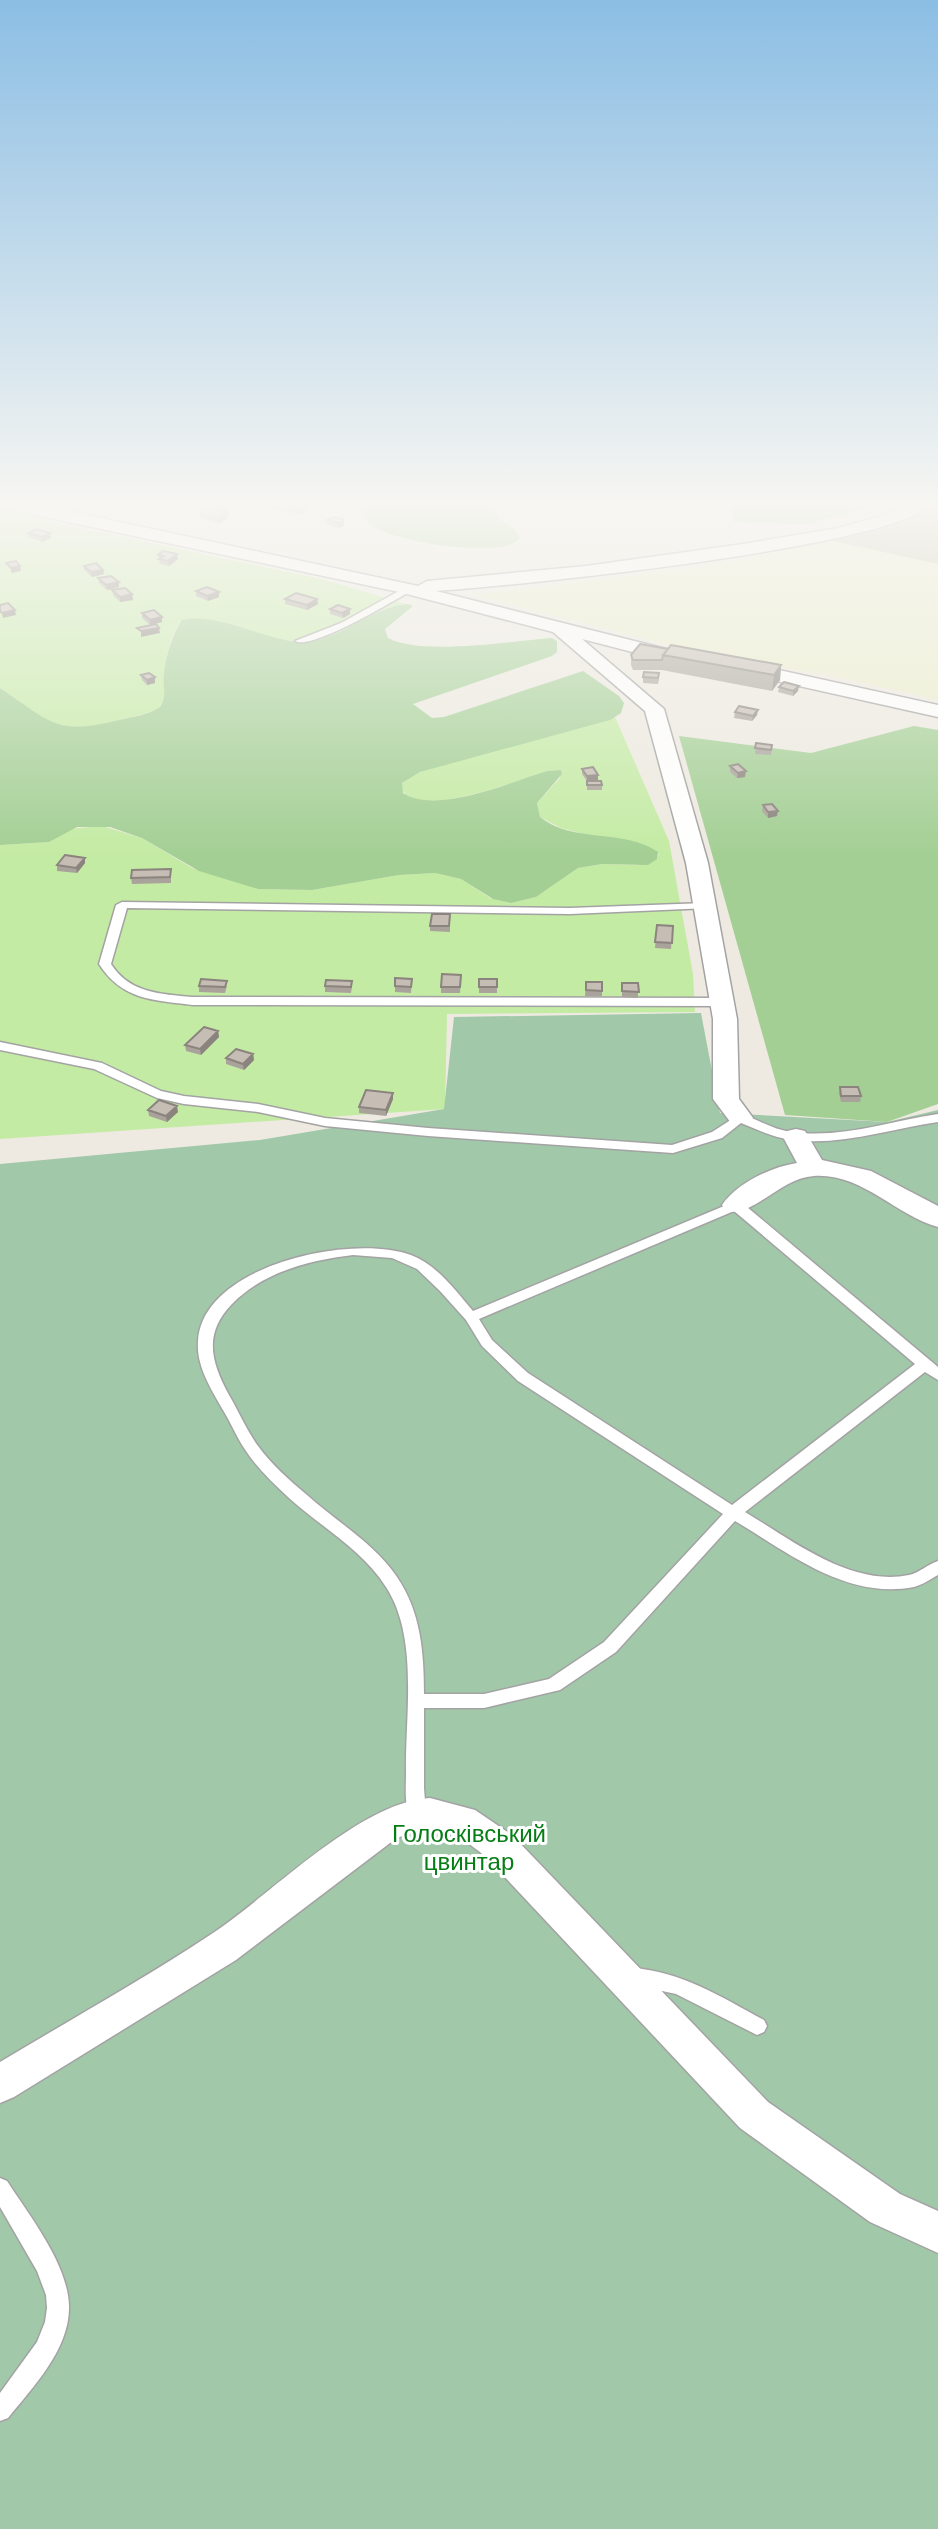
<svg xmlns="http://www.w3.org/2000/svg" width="938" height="2529" font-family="Barlow,sans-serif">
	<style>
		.construction { fill: #c2c3ac }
		.farmland { fill: #eaeecb }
		.grass { fill: #c4eba4 }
		.forest { fill: #a3cf94 }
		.cemetery { fill: #a1c8a9 }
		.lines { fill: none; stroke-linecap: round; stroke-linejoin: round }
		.service-casing { stroke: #a3a3a3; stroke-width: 3 }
		.minor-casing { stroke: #a3a3a3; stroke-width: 3 }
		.service { fill: #fff; fill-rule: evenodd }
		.minor { fill: #fff; fill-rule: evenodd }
		.wall { fill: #aaa39b }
		.shaded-wall { fill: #8b847e }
		.building { fill: #c6bdb4; stroke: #8b847e; stroke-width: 2 }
		.labels { text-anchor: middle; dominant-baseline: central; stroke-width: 6; stroke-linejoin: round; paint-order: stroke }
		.near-park-label { font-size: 24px; fill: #077d16; stroke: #fff }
	</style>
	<rect width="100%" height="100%" fill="#eeeae1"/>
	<path class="construction" d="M938,501V564L831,541L888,525Z"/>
	<path class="farmland" d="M831,541L938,564V700L839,677L713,656L471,595L722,564Z"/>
	<path class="grass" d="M0,507L61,524L325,580L405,604C371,607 343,634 309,641C288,645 226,625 202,620L184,619C168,632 162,673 167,692L159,708C146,715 130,717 116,721C55,736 49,721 0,688Z
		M615,717L669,841L693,974L695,1012L447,1014L445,1109L0,1139V845L49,842L69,829L102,826L142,838L192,868L258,889L312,890L399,875L435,873L461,879L490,898L511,903L536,897L578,868L602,864L636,865L657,859L659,854L561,828L540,817L537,803L560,778L561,770L547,771C520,779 413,823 400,786C422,757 574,735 615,717Z"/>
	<path class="forest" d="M360,501H492L498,518L515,530L520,538C504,560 390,542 370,524C362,517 361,510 360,501Z
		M733,501H879L874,506L808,524L733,522Z
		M408,604L413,606L385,629L388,638C421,656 512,641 552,638L557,641V652L552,656L413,704L432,718L444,717L583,671L619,696L624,703L621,713L610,720L420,772L402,783L403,793C437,815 510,782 547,771L561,770L562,774L537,803L540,817C573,844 624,828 658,852L657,859L648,865L602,864L578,868L536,897L511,903L493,899L461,879L435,873L399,875L312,890L258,889L199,871L142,838L110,827H77L49,842L0,845V688C51,722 55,736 119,720C132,717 149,715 160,707C168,693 162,688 164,674C166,655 172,635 182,620C217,612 265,640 300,642C339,643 370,606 408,604Z
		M914,726L938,730V1104L887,1122L785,1115L679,736L811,753Z"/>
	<path class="cemetery" d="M701,1013L720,1113L887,1122L938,1110V2529H0V1164L260,1140L444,1109L454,1017Z"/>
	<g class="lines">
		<defs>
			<path id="service" d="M408,586L412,589L411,591C393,601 311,651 295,641L341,623Z
				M122,902L570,908L705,903L711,906L709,908L570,914L127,908L111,964C129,993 161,994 192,997L723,998L729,1002L723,1006L192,1005C153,1000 122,1000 99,964L116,905Z
				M0,1042L102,1063L161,1091L184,1096L258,1104L325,1118L428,1128L672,1145L712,1132L740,1114C758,1119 773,1130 792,1132C841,1139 890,1121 938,1114V1122C890,1129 842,1146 793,1140C775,1138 758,1130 741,1123L722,1138L673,1153L428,1136L325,1126L258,1112L184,1104L157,1098L94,1069L0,1050Z
				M736,1201L741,1202L938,1367V1380L925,1372L745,1512C792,1540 851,1587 909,1575C919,1573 928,1564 938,1561V1575C931,1579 922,1585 914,1587C847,1600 789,1553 735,1521L616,1652L560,1690L484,1708H424V1788L426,1814L423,1819L417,1822L411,1819C404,1806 406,1787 406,1772C405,1715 419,1638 386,1587C362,1549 321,1527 289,1498C274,1484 257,1468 246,1451C237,1438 231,1423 223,1410C211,1389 196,1366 198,1341C202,1265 352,1233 411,1255C437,1265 455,1290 473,1311ZM734,1211L915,1364L732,1505L528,1373L492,1340L479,1319ZM353,1255L392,1258L417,1269L440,1291L466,1320L482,1346L518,1381L723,1514L604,1642L549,1679L484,1694H424C424,1653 421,1612 397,1577C374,1543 337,1522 307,1495C290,1481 271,1464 258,1446C247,1431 239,1412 229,1395C211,1362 203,1334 232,1304C263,1272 310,1260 353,1255Z
				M632,1968C681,1971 721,1997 764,2020L767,2026L764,2032L757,2035L676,1994L625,1983L622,1977L625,1971Z
				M0,2178L7,2181C29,2215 68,2264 69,2306C70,2349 33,2387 8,2418L0,2421V2393L37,2342L45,2322L47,2308L46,2295L37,2271L0,2207Z"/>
			<path id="minor" d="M0,501H22L418,586L427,581L586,566L743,544L838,528L878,517L915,501H935C902,548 509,586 436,591L682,653L684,657L675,663L582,639L664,709L708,863L737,1019L739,1099L753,1118L749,1123H731L713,1099V1019L686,863L645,711L553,632L399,592L35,515L0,505Z
				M743,662L938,705V717L736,672L733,668L736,664Z
				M796,1129L805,1131L822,1160L871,1171L938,1206V1227C895,1215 862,1173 814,1176C780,1178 753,1218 726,1211L722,1205C737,1183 771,1167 797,1163L783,1137L787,1131Z
				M430,1798L475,1810L512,1835L768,2102L900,2194L938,2211V2253L870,2222L740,2128L486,1857C453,1830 433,1819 394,1840L236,1960L14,2097L0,2103V2062C70,2020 142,1980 210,1935C270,1896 359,1802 430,1798Z"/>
		</defs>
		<use href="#service" class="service-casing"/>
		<use href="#minor" class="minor-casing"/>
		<use href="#service" class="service"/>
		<use href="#minor" class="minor"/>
	</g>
	<path class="wall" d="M199,501H211V505L201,510L194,508V503Z
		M287,502V506H307V510L298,515L285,512V508L279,511L265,508V503Z
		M215,506H235L225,512L228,518L219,523L201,518L200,514L215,510Z
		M327,520H344V525L339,528L327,525Z
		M28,533L51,538L42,542L28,537Z
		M158,555L178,559L169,566L160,564Z
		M84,566L103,570L104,574L92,577L84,570Z
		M98,578L119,587L107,590L99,583Z
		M112,590L132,594L133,600L120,602L113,595Z
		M196,591L219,597L208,601L196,596Z
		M285,599H317L318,604L307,610L285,604Z
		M330,609L350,614L343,618L330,614Z
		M142,613L162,617V622L150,625L142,618Z
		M668,649L781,665L780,680L772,691L662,670H633L631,665V655Z
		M141,675L155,683L147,685L142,680Z
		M643,677L659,679L658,684L643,683Z
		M779,687L798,691L793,696L778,692Z
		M735,712L757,715L752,721L734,718Z
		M756,743L772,745L771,755L755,754Z
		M730,766L745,777L737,778L730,772Z
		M582,769L598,775V780L589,781L602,785V790H587V781L582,774Z
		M763,805L777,816L768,818L762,811Z
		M85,858V863L77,873L57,871V865Z
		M171,869V883L132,884L131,878Z
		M450,914V932L430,931V926Z
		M657,925L673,926L671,949L655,948Z
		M461,975L460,993H441V987Z
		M412,979L411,993L395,992V986Z
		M479,979H497V993H479Z
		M586,982H602V996H585Z
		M622,983H638V998L622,997Z
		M199,986H227L225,993L199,992Z
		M325,986L352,987L351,993L325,992Z
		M218,1031L219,1037L201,1055L186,1051L185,1045Z
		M253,1054L254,1060L244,1070L226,1064V1058Z
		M840,1087L861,1096L860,1102H841L839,1093Z
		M393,1093V1099L386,1116L359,1113V1107Z
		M148,1110L178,1112L167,1122L149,1116Z"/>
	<path class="shaded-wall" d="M209,501H211V505L201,510L200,505Z
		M235,502V506L224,513V508Z
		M287,502V507L279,511V506Z
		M307,506V510L298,515V510Z
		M228,513V518L219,523L218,518Z
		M344,520V525L339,528L338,523Z
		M50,533L51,538L42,542V537Z
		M177,554L178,559L169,566L168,561Z
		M20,566L21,571L11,573V568Z
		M103,570L104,574L92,577L91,572Z
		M119,582V587L107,590L106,585Z
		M219,592V597L208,601L207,596Z
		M132,594L133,600L120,602V597Z
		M317,599L318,604L307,610V605Z
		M350,609V614L343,618L342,613Z
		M15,610L16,615L3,618L2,613Z
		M162,617V622L150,625V620Z
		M159,628L160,633L141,637V631Z
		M781,665L780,680L772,691L774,675Z
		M155,677V683L147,685V680Z
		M799,686L798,691L793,696V691Z
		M758,710L757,715L752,721L753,716Z
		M746,771L745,777L737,778L738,773Z
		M598,775V780L587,782V776Z
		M778,811L777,816L768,818V812Z
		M85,858V863L77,873L76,868Z
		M218,1031L219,1037L201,1055L200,1049Z
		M253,1054L254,1060L244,1070L243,1064Z
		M393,1093V1099L386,1116V1110Z
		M177,1106L178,1112L167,1122L166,1116Z"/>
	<path class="building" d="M199,501H209L200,505L194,503Z
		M224,501L235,502L224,508L215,506Z
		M269,501H282L287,502L279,506L265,503Z
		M294,502L307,506L298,510L285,507Z
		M210,508L228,513L218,518L200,514Z
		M333,517L344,520L338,523L327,520Z
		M36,529L50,533L42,537L28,533Z
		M163,551L177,554L168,561L159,559L164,556L158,555Z
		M16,561L20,566L11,568L6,563Z
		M96,563L103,570L91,572L84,566Z
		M111,576L119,582L106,585L98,578Z
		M207,587L219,592L207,596L196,591Z
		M125,588L132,594L120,597L112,590Z
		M296,593L317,599L307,605L285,599Z
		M8,603L15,610L2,613L0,611V605Z
		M338,605L350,609L342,613L330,609Z
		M154,610L162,617L150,620L142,613Z
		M156,624L159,628L141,631L137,628Z
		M640,644L668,649L663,655L662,660H633L631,655Z
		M671,645L781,665L774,675L663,655Z
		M644,672L659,673L658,678L643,677Z
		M149,673L155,677L147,680L141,675Z
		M784,682L799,686L793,691L779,687Z
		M739,706L758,710L753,716L735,712Z
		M756,743L772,745L771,750L755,748Z
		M738,764L746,771L738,773L730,766Z
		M593,767L598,775L587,776L582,769Z
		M587,781H601L602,785H587Z
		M772,804L778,811L768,812L763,805Z
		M65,855L85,858L76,868L57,865Z
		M171,869L170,877L131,878L132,870Z
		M432,914H450L449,926H430Z
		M657,925L673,926L672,943L655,942Z
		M442,974L461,975L460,987H441Z
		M395,978L412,979L411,987L395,986Z
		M201,979L227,981L225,987L199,986Z
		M479,979H497V987H479Z
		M326,980L352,981L351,987L325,986Z
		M586,982H602V991L586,990Z
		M622,983H638L639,992L622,991Z
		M204,1027L218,1031L200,1049L185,1045Z
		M236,1049L253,1054L243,1064L226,1058Z
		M840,1087H858L861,1096H841Z
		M366,1090L393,1093L386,1110L359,1107Z
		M159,1100L177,1106L166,1116L148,1110Z"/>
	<linearGradient id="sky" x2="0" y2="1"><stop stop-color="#8bbee4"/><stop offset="0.59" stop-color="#f7f6f2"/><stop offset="1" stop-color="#f7f6f2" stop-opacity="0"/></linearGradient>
	<rect width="938" height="855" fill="url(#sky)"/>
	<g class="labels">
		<g class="near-park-label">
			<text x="469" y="1832">Голосківський<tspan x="469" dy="28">цвинтар</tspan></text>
		</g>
	</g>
</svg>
